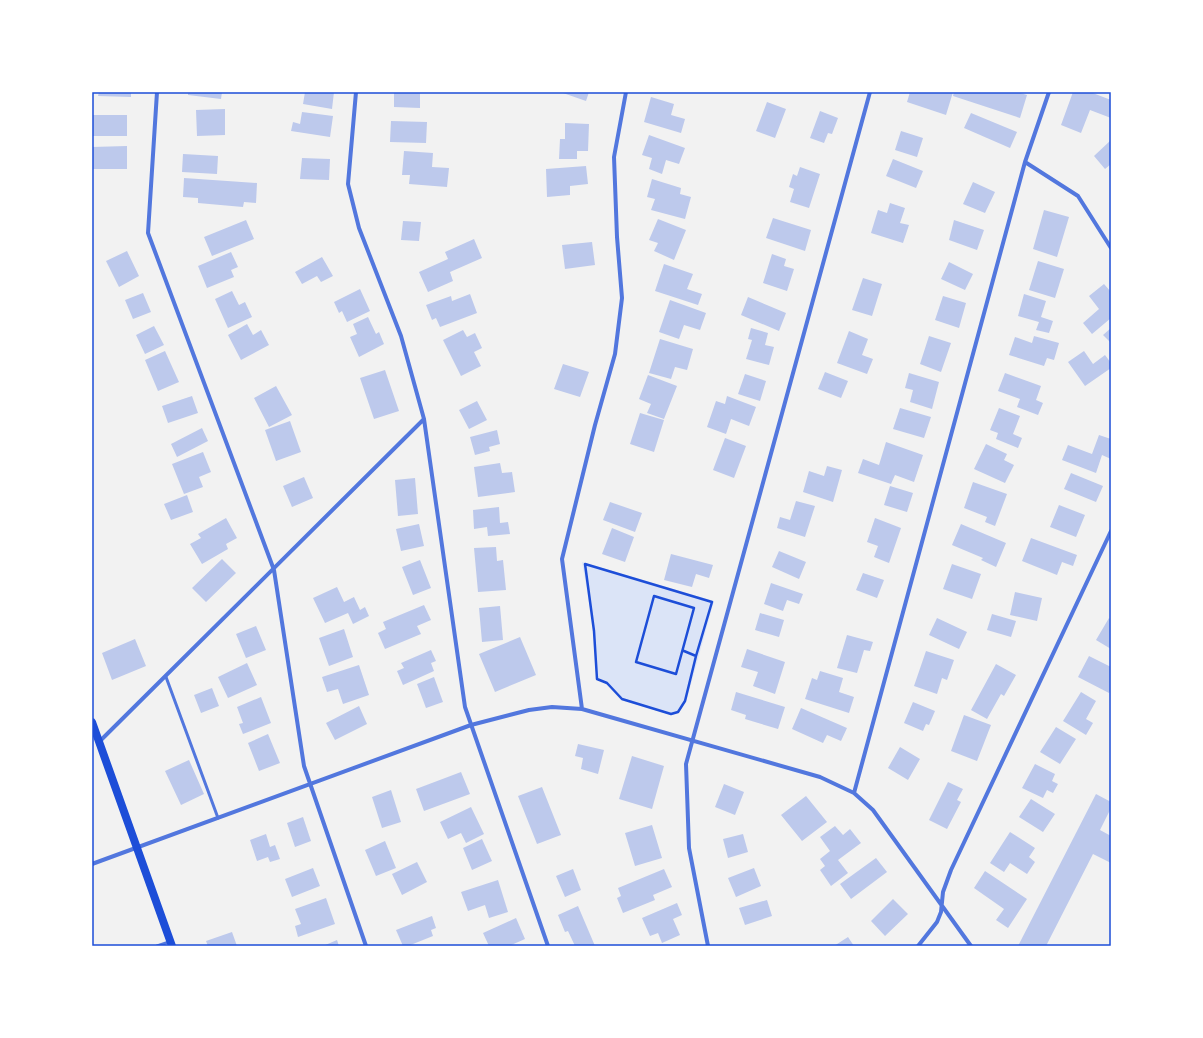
<svg xmlns="http://www.w3.org/2000/svg" width="1203" height="1038" font-family="Inter,sans-serif">
	<style>
		.green { fill: #dbe4f7 }
		.building { fill: #bdc9ec }
		.lines { fill: none; stroke-linecap: round; stroke-linejoin: round }
		.path { stroke: #1d4ed8; stroke-width: 2.5 }
		.service { stroke: #5277de; stroke-width: 3 }
		.minor { stroke: #5277de; stroke-width: 4 }
		.secondary { stroke: #1d4ed8; stroke-width: 8 }
		.neatline { fill: none; stroke: #1d4ed8; stroke-width: 1.5 }
	</style>
	<rect width="100%" height="100%" fill="#f2f2f2"/>
	<path class="green" d="M582,562L714,601L686,702L678,713L672,715L621,700L606,684L597,679L594,631Z"/>
	<path class="building" d="M99,92H131V97L98,96Z
		M188,92H222L221,99L188,95Z
		M305,92H334L332,109L303,104Z
		M394,92H420V108L394,107Z
		M563,92H589L586,101L563,93Z
		M910,92H953L946,115L907,102Z
		M954,92H1017L1027,95L1020,118L953,96Z
		M1073,92H1090L1111,100V118L1090,110L1081,133L1061,125Z
		M651,97L674,104L671,115L685,119L681,133L644,122Z
		M767,102L786,109L775,138L756,131Z
		M225,109V135L197,136L196,110Z
		M820,111L838,118L832,134L828,133L824,143L810,138Z
		M302,112L333,116L330,137L291,131L293,122L300,124Z
		M971,113L1017,132L1010,148L964,128Z
		M92,115H127V136H92Z
		M391,121L427,122L426,143L390,142Z
		M565,123L589,124L588,151H577V159H559L560,139H565Z
		M901,131L923,138L917,157L895,150Z
		M649,135L685,148L679,164L666,160L662,174L649,169L652,158L642,155Z
		M1111,140V164L1105,169L1094,156Z
		M127,146V169H92V147Z
		M404,151L433,153L432,167L449,168L447,187L409,184L410,175H402Z
		M183,154L218,156L217,174L182,172Z
		M302,158L330,159L329,180L300,179Z
		M893,159L923,171L916,188L886,176Z
		M586,166L588,184L570,186V195L547,197L546,169Z
		M800,167L820,174L809,208L790,202L794,189L789,187L793,174L797,176Z
		M184,178L257,183L256,203L244,202L243,207L198,203V198L183,197Z
		M652,179L681,188L680,194L691,197L685,219L651,210L655,199L647,197Z
		M973,182L995,192L985,213L963,204Z
		M890,203L905,208L900,223L909,225L903,243L871,233L878,210L887,213Z
		M1044,210L1069,217L1057,257L1033,249Z
		M773,218L811,230L805,251L766,238Z
		M658,219L686,230L674,260L654,251L658,243L649,240Z
		M246,220L254,239L212,256L204,237Z
		M954,220L984,230L977,250L949,240Z
		M403,221L421,222L419,241L401,240Z
		M474,239L482,258L450,272L453,281L428,292L419,272L448,259L445,252Z
		M592,242L595,265L565,269L562,245Z
		M127,251L139,276L119,287L106,261Z
		M231,252L238,267L231,270L234,277L207,288L198,266Z
		M772,254L786,259L784,266L794,269L787,291L763,283Z
		M322,257L333,276L321,282L317,276L302,284L295,272Z
		M1038,261L1064,269L1055,298L1029,290Z
		M949,262L973,274L965,290L941,279Z
		M664,264L693,274L687,289L702,294L698,305L655,291Z
		M863,278L882,284L872,316L852,310Z
		M1104,284L1111,292V318L1092,334L1083,323L1099,309L1089,296Z
		M360,289L370,311L347,322L342,311L339,313L334,302Z
		M232,291L239,305L245,302L252,317L228,328L215,299Z
		M143,293L151,312L133,319L125,300Z
		M470,294L477,313L440,327L436,318L432,320L426,305L451,296L452,301Z
		M1024,294L1046,301L1041,317L1053,321L1049,333L1036,330L1039,322L1018,316Z
		M943,296L966,303L959,328L935,320Z
		M748,297L786,313L779,331L741,315Z
		M670,300L706,313L700,330L684,325L679,339L659,332Z
		M368,317L376,334L379,332L384,344L359,357L350,337L357,334L353,324Z
		M247,324L253,335L261,330L269,345L241,360L228,335Z
		M154,326L164,345L145,354L136,335Z
		M751,328L768,333L765,345L774,347L769,365L746,359L752,340L748,339Z
		M1111,328V343L1103,335Z
		M463,330L467,337L475,333L482,348L474,352L481,366L461,376L443,340Z
		M849,331L868,339L862,355L873,359L867,374L837,363Z
		M929,336L951,343L941,372L920,364Z
		M1034,336L1059,343L1054,360L1047,358L1044,366L1009,355L1015,337L1032,343Z
		M660,339L693,349L687,370L675,367L671,379L649,373Z
		M165,351L179,382L158,391L145,360Z
		M1084,351L1093,364L1105,355L1111,363V368L1085,386L1068,362Z
		M563,364L589,372L580,397L554,389Z
		M385,370L399,411L374,419L360,378Z
		M825,372L848,381L841,398L818,389Z
		M909,373L939,382L932,409L910,402L913,390L905,388Z
		M1005,373L1041,386L1036,400L1043,403L1038,415L1017,407L1020,399L998,391Z
		M745,374L766,381L760,401L738,394Z
		M648,375L677,386L664,419L647,413L651,404L639,399Z
		M276,386L292,415L269,427L254,398Z
		M192,396L198,413L168,423L162,406Z
		M727,396L756,407L749,426L731,419L726,434L707,427L716,401L725,404Z
		M477,401L487,420L469,429L459,410Z
		M900,408L931,417L924,438L893,429Z
		M999,408L1020,416L1013,434L1022,438L1018,448L996,439L998,433L990,430Z
		M640,413L664,420L654,452L630,444Z
		M290,421L301,452L276,461L265,430Z
		M202,428L208,441L177,457L171,444Z
		M497,430L500,444L489,447L490,451L475,455L470,437Z
		M1099,435L1111,439V459L1102,455L1096,473L1062,460L1068,445L1092,454Z
		M725,438L746,446L734,478L713,470Z
		M886,442L923,455L914,482L895,475L891,484L858,473L863,459L879,465Z
		M986,444L1007,454L1004,460L1014,465L1005,483L974,469Z
		M203,452L211,472L199,477L203,487L184,494L172,464Z
		M500,463L502,473L512,472L515,492L478,497L474,467Z
		M827,466L842,470L833,502L803,492L809,471L824,476Z
		M1071,473L1103,486L1096,502L1064,489Z
		M304,477L313,498L292,507L283,486Z
		M415,478L418,514L398,516L395,480Z
		M973,482L1007,494L995,526L985,522L987,517L964,508Z
		M890,486L913,493L907,512L884,505Z
		M187,495L193,512L171,520L164,504Z
		M796,501L815,506L805,537L777,528L780,517L790,520Z
		M610,502L642,513L635,532L603,520Z
		M1059,505L1085,515L1076,537L1050,527Z
		M499,507L500,523L508,522L510,534L488,536L487,527L474,529L473,510Z
		M226,518L237,538L226,544L228,549L202,564L190,544L201,538L198,534Z
		M875,518L901,528L889,563L874,557L878,546L867,542Z
		M419,524L424,546L401,551L396,529Z
		M961,524L1006,543L996,567L981,560L983,558L952,545Z
		M612,528L634,537L625,562L602,554Z
		M1031,538L1077,555L1073,566L1062,562L1057,575L1022,561Z
		M496,547L497,561L503,560L506,590L478,592L474,548Z
		M779,551L806,562L799,579L772,567Z
		M671,554L713,565L709,578L696,574L692,587L664,580Z
		M222,559L236,573L206,602L192,588Z
		M420,560L431,588L413,595L402,567Z
		M952,564L981,574L972,599L943,589Z
		M863,573L884,580L877,598L856,590Z
		M771,583L803,594L799,604L787,600L783,611L764,604Z
		M337,587L344,602L354,597L360,610L365,607L369,616L353,624L348,613L325,623L313,598Z
		M1015,592L1042,598L1037,621L1010,615Z
		M424,605L431,620L417,626L421,634L385,649L378,633L386,629L383,622Z
		M500,606L503,640L482,642L479,608Z
		M760,613L784,620L779,637L755,630Z
		M992,614L1016,621L1011,637L987,630Z
		M937,618L967,632L959,649L929,635Z
		M1109,618L1111,620V649L1096,640Z
		M256,626L266,650L246,658L236,634Z
		M344,629L353,657L329,666L319,638Z
		M847,635L873,642L870,651L864,650L857,673L837,668Z
		M520,637L536,675L495,692L479,654Z
		M135,639L146,666L112,680L102,653Z
		M747,649L785,662L775,694L753,686L758,672L741,667Z
		M431,650L436,661L431,663L434,671L403,685L397,671L404,668L401,663Z
		M926,651L954,660L947,680L942,678L937,694L914,686Z
		M1089,656L1111,667V689L1109,693L1078,677Z
		M247,663L257,685L228,698L218,677Z
		M996,664L1016,675L1004,696L1001,694L987,719L971,710Z
		M359,665L369,695L343,704L338,689L327,692L322,677Z
		M820,671L843,678L839,692L854,697L849,713L805,699L812,678L817,680Z
		M434,677L443,702L426,708L417,684Z
		M212,688L219,706L201,713L194,695Z
		M736,692L785,707L778,729L745,719L746,715L731,710Z
		M1081,692L1096,701L1086,719L1093,723L1086,735L1063,721Z
		M261,697L271,723L243,734L239,724L243,723L237,707Z
		M913,702L935,711L929,725L926,724L923,731L904,723Z
		M359,706L367,724L335,740L326,723Z
		M801,708L847,728L841,741L827,735L823,743L792,729Z
		M964,715L991,725L977,761L951,751Z
		M1056,727L1076,739L1060,764L1040,752Z
		M268,734L280,763L259,771L248,743Z
		M578,744L604,750L598,774L581,769L583,758L575,756Z
		M900,747L920,759L908,780L888,768Z
		M632,756L664,766L652,809L619,799Z
		M189,760L204,794L181,805L165,771Z
		M1035,764L1055,774L1052,781L1058,784L1053,793L1047,790L1043,798L1022,788Z
		M461,772L470,794L424,811L416,789Z
		M948,782L963,789L957,800L961,802L947,829L929,820Z
		M724,784L744,792L735,815L715,807Z
		M542,787L561,835L537,844L518,796Z
		M391,790L401,822L382,828L372,797Z
		M1096,794L1111,802V808L1100,830L1111,836V863L1093,854L1046,946H1018Z
		M806,796L827,822L802,841L781,815Z
		M1031,799L1055,814L1043,832L1019,817Z
		M471,807L484,834L466,843L461,833L448,839L440,822Z
		M303,817L311,841L295,847L287,823Z
		M652,825L662,858L635,866L625,833Z
		M835,826L843,835L850,829L861,843L838,860L848,873L831,886L820,870L825,866L820,859L830,851L820,837Z
		M1010,832L1035,848L1029,857L1035,862L1027,874L1010,863L1004,872L990,863Z
		M266,834L270,847L275,845L280,859L270,862L268,857L257,861L250,840Z
		M743,834L748,852L728,858L723,839Z
		M482,839L492,861L472,870L463,848Z
		M385,841L396,868L376,876L365,850Z
		M876,858L887,872L851,899L840,884Z
		M417,862L427,882L402,895L392,874Z
		M313,868L320,886L292,897L285,879Z
		M754,868L761,886L736,897L728,878Z
		M573,869L581,890L565,897L556,876Z
		M664,869L672,887L653,895L655,900L623,913L617,898L621,896L618,888Z
		M985,871L1027,899L1008,928L996,920L1004,909L974,888Z
		M498,880L508,912L489,918L485,905L468,911L461,892Z
		M326,898L335,924L298,937L295,926L301,924L295,909Z
		M893,899L908,914L885,936L871,921Z
		M767,900L772,916L745,925L739,908Z
		M677,903L682,915L673,919L680,935L662,943L658,933L650,936L642,918Z
		M578,906L595,946H575L568,931L565,932L558,915Z
		M432,916L436,928L431,930L433,936L408,946H403L396,930Z
		M516,918L525,939L509,946H489L483,933Z
		M232,932L237,946H208L206,941Z
		M848,937L854,946H834Z
		M337,940L339,946H323Z"/>
	<g class="lines">
		<path class="path" d="M585,564L712,602L696,656L685,701L678,712L671,714L622,699L607,683L597,679L594,631Z
			M654,596L694,608L676,674L636,662Z
			M684,651L696,656"/>
		<path class="service" d="M166,677L218,818
			M157,946L169,942"/>
		<path class="minor" d="M157,92L148,233L274,570L304,766L366,946
			M356,92L348,184L359,228L401,336L424,419L465,707L548,946
			M1025,162L1078,196L1111,248
			M582,709L562,559L595,425L615,354L622,298L617,237L614,157L626,92
			M99,742L424,419
			M854,793L1025,162L1049,92
			M92,864L471,725L529,710L552,707L582,709L820,777L854,793L873,810L971,946
			M708,946L689,848L686,764L870,92
			M918,946L937,922L941,912L943,892L951,870L1111,531"/>
		<path class="secondary" d="M92,722L172,946"/>
	</g>
	<rect width="1203" height="1038" fill="none" stroke="#ffffff" stroke-width="186"/>
	<rect x="93" y="93" width="1017" height="852" class="neatline"/>
</svg>
